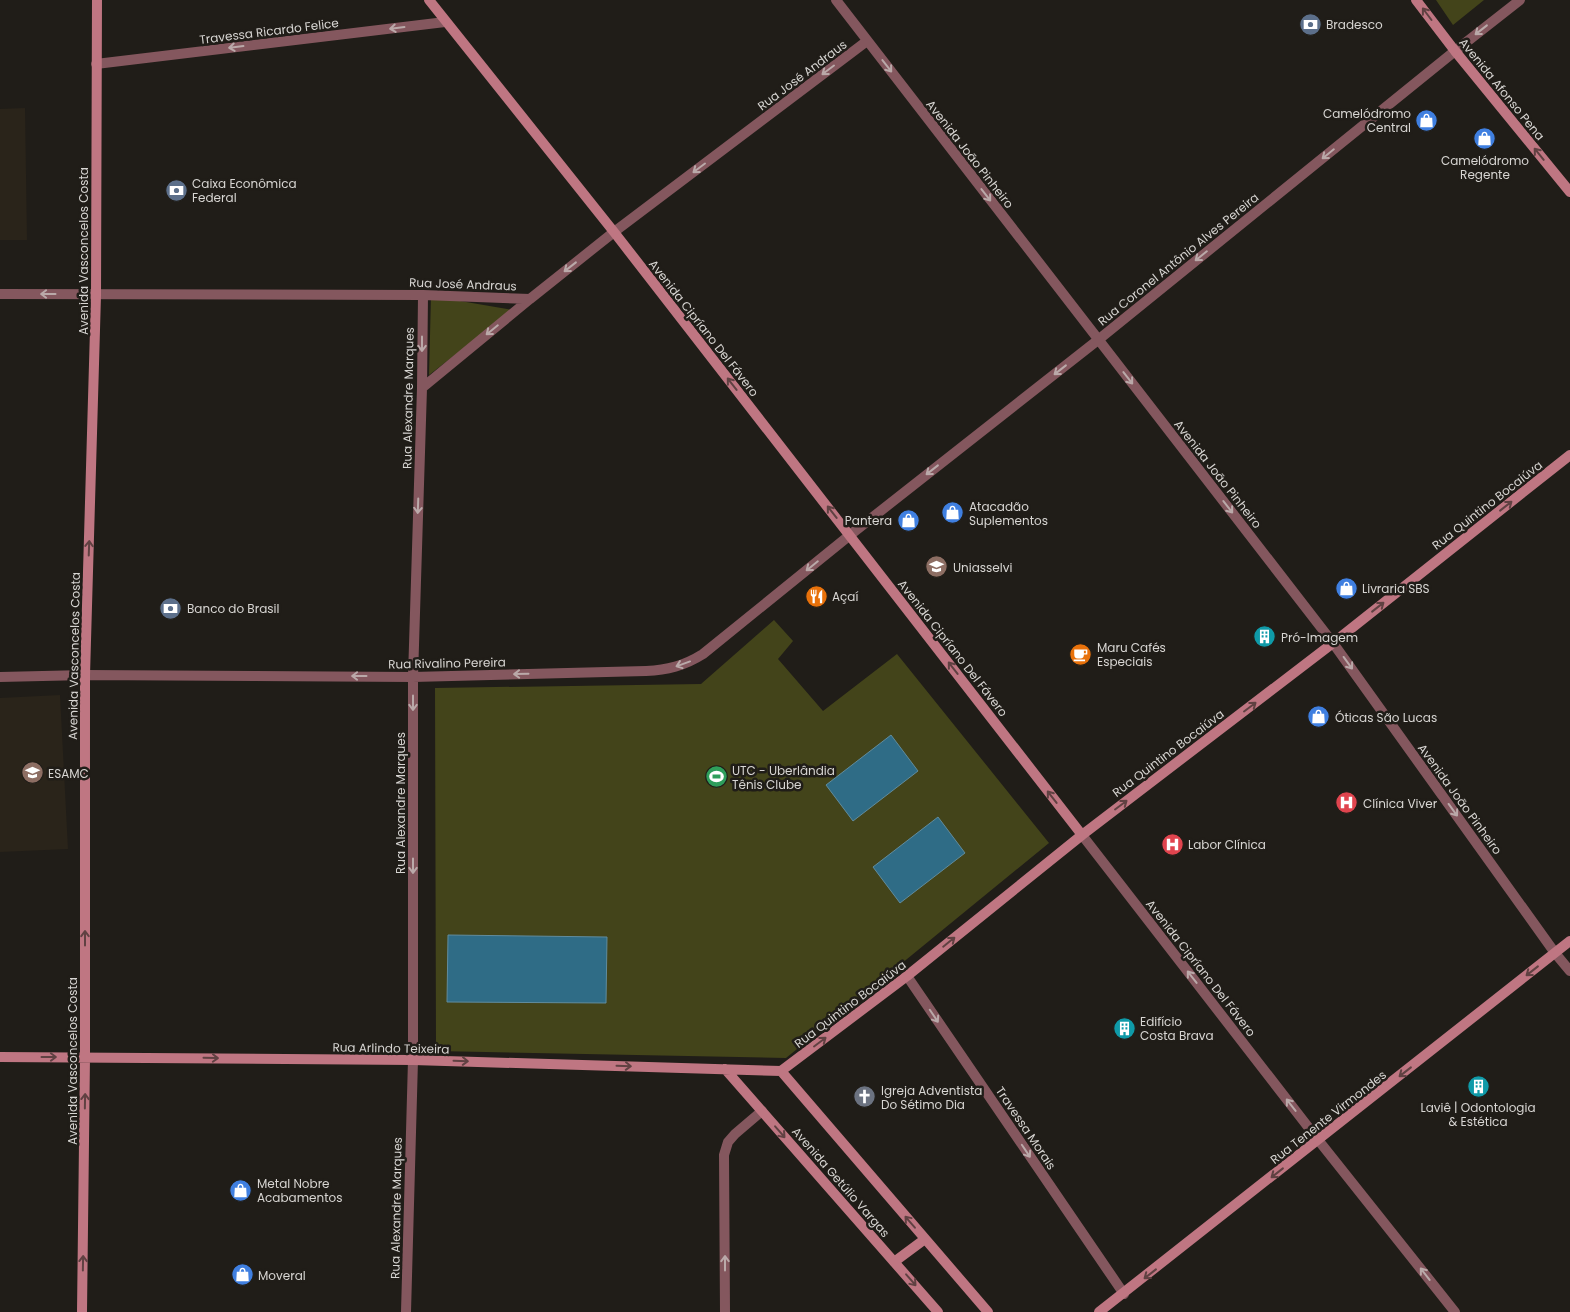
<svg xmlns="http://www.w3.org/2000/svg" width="1570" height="1312" font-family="Poppins,sans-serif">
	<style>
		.built { fill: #2a241a }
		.green { fill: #43441a }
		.water { fill: #2f6c86; stroke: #618c9d }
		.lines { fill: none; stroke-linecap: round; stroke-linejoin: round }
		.street { stroke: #84575e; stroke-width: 10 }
		.secondary { stroke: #bf7682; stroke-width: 10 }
		.oneway { stroke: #604142 }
		.oneway2 { stroke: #baa9a9 }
		.labels { text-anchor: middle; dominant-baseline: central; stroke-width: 5; stroke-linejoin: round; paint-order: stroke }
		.poi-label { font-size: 12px; fill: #d7d5d2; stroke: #201d18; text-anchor: start }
		.street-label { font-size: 12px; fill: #d7d5d2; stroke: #201d18 }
	</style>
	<rect width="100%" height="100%" fill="#201d18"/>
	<path class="built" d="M25,108L27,240H0V109Z
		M60,695L68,849L0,852V698Z"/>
	<path class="green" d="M1436,0H1484L1453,25Z
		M431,296L513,310L429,375Z
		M774,620L793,641L778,659L823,711L897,654L1049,843L786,1058L436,1051L435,688L701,684Z"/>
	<path class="water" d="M891,735L918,771L853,821L826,785Z
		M938,817L965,853L900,903L873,867Z
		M448,935L607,937L606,1003L447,1002Z"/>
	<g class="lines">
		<path class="street" d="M836,0L1333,643L1555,953L1570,971
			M96,64L445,22
			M0,294L423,295L530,299L614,232L867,41
			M422,388L530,299
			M0,677L85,675L413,677L646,671C667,670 684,666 703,654L850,535L1098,340L1455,51L1520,0
			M1082,835L1319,1141L1455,1312
			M907,976L1124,1294
			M406,1312L413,1060V677L422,388L423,295
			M725,1312L724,1155L728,1142L735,1134L762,1111"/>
		<path class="secondary" d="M429,0L614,232L1082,835
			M1416,0L1455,51L1570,192
			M0,1057L413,1060L781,1071
			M725,1069L938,1312
			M781,1071L907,976L1082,835L1333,643L1570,455
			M781,1071L988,1312
			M894,1262L925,1239
			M82,1312L85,1057V675L96,295L97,0
			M1099,1312L1570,941"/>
	</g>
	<defs><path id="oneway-shaft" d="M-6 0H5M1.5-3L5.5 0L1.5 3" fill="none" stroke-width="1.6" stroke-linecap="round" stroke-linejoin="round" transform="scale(1.25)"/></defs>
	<g class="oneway">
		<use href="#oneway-shaft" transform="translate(1427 14) rotate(-127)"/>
		<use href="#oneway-shaft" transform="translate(1539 154) rotate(-129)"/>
		<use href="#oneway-shaft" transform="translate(732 384) rotate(-128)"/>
		<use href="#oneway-shaft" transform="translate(1506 506) rotate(-38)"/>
		<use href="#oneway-shaft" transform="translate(832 512) rotate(-128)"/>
		<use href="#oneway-shaft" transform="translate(89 548) rotate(-88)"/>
		<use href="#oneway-shaft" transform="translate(1378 607) rotate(-38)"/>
		<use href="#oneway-shaft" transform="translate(953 668) rotate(-128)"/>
		<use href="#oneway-shaft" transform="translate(1250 707) rotate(-37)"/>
		<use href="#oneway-shaft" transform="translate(1052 797) rotate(-128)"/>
		<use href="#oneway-shaft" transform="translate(1121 805) rotate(-37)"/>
		<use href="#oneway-shaft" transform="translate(85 938) rotate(-90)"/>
		<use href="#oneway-shaft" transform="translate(949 942) rotate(-39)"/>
		<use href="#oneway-shaft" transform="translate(1532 971) rotate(142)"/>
		<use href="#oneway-shaft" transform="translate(820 1042) rotate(-37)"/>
		<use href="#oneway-shaft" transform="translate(49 1057)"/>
		<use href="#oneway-shaft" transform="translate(211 1058) rotate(1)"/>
		<use href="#oneway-shaft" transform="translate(461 1061) rotate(2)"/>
		<use href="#oneway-shaft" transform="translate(624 1066) rotate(2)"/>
		<use href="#oneway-shaft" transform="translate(1405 1072) rotate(142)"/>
		<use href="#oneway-shaft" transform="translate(85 1101) rotate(-89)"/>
		<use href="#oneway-shaft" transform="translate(780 1132) rotate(49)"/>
		<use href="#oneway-shaft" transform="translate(1277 1173) rotate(142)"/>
		<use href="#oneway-shaft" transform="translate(910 1222) rotate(-131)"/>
		<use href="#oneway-shaft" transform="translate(83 1263) rotate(-89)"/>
		<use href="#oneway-shaft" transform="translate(1150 1274) rotate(142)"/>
		<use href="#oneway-shaft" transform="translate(911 1280) rotate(49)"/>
	</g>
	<g class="oneway2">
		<use href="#oneway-shaft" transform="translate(397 28) rotate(173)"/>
		<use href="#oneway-shaft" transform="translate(1481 30) rotate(142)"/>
		<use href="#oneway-shaft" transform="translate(236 47) rotate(173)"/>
		<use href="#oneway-shaft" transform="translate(887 66) rotate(52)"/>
		<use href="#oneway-shaft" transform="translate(828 70) rotate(143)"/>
		<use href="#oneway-shaft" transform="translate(1328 154) rotate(141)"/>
		<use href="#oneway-shaft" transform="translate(699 168) rotate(143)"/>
		<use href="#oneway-shaft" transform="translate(986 195) rotate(52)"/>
		<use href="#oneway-shaft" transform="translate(1201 256) rotate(141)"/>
		<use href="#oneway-shaft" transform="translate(570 267) rotate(142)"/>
		<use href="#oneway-shaft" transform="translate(48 294) rotate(-180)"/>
		<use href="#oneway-shaft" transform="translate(492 330) rotate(141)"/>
		<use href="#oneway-shaft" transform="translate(422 344) rotate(90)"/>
		<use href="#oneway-shaft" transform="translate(1060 370) rotate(142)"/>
		<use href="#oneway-shaft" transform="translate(1128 378) rotate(52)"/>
		<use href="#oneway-shaft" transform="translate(932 470) rotate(142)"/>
		<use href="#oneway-shaft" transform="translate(418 506) rotate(92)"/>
		<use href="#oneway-shaft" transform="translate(1228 507) rotate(52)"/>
		<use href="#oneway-shaft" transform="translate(812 566) rotate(141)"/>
		<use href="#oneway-shaft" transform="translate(1348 663) rotate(54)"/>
		<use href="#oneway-shaft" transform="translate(683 664) rotate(160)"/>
		<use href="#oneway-shaft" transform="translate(521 674) rotate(179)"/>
		<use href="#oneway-shaft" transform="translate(359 676) rotate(-180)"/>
		<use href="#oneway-shaft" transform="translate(413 703) rotate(90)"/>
		<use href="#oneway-shaft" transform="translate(1453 810) rotate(54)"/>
		<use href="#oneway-shaft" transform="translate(413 866) rotate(90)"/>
		<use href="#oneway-shaft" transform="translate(1192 977) rotate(-128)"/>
		<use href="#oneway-shaft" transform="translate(934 1016) rotate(56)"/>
		<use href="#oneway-shaft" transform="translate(1291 1105) rotate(-128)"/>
		<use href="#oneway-shaft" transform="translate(1026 1151) rotate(56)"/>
		<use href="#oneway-shaft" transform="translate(725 1263) rotate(-90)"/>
		<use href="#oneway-shaft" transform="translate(1425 1274) rotate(-128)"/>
	</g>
	<defs>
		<symbol id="bank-disc" viewBox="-11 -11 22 22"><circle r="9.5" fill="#5c6f8a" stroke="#201d18"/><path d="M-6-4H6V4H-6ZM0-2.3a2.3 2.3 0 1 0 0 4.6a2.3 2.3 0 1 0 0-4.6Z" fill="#fff"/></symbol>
		<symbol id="shop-disc" viewBox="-11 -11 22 22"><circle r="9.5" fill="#3f7fe0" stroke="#201d18"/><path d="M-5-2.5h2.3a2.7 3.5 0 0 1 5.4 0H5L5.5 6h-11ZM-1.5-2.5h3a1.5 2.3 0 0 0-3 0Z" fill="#fff"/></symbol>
		<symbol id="university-disc" viewBox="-11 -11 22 22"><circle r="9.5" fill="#8d6e63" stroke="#201d18"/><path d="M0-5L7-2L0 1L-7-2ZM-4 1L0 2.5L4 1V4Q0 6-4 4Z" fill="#fff"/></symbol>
		<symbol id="restaurant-disc" viewBox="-11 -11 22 22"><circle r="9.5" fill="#e8710a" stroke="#201d18"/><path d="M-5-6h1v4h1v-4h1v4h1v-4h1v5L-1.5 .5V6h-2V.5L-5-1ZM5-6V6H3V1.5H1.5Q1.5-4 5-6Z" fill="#fff"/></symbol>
		<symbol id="building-disc" viewBox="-11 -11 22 22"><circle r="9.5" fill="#0f9aa8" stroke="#201d18"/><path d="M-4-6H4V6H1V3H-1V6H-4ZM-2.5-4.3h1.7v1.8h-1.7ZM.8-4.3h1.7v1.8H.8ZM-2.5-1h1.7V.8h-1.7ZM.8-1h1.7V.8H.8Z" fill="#fff"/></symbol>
		<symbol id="cafe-disc" viewBox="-11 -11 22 22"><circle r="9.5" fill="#e8710a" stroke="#201d18"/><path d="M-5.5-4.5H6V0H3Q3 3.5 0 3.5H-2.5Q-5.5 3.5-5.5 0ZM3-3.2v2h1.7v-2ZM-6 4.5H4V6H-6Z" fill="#fff"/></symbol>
		<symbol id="stadium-disc" viewBox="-11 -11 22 22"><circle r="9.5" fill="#2e9e5b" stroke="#201d18"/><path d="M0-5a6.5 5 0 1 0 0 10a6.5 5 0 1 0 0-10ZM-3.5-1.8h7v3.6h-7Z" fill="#fff"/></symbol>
		<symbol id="hospital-disc" viewBox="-11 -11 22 22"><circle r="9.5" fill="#e0444e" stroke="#201d18"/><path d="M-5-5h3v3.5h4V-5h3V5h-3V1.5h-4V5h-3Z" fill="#fff"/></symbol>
		<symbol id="church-disc" viewBox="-11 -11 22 22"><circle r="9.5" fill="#6b7280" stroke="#201d18"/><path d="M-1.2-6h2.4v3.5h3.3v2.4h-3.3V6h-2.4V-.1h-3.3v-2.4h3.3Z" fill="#fff"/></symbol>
	</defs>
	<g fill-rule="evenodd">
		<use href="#bank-disc" x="1298" y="12" width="25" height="25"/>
		<use href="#shop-disc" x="1414" y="108" width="25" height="25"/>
		<use href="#shop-disc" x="1472" y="126" width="25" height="25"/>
		<use href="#bank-disc" x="164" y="178" width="25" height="25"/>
		<use href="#shop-disc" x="940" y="500" width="25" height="25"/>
		<use href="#shop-disc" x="896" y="508" width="25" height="25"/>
		<use href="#university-disc" x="924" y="554" width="25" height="25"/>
		<use href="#shop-disc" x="1334" y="576" width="25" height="25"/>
		<use href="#restaurant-disc" x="804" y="584" width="25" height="25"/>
		<use href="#bank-disc" x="158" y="596" width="25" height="25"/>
		<use href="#building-disc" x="1252" y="624" width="25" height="25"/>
		<use href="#cafe-disc" x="1068" y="642" width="25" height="25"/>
		<use href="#shop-disc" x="1306" y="704" width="25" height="25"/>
		<use href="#university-disc" x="20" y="760" width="25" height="25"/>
		<use href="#stadium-disc" x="704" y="764" width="25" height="25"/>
		<use href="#hospital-disc" x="1334" y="790" width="25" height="25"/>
		<use href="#hospital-disc" x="1160" y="832" width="25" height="25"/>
		<use href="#building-disc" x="1112" y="1016" width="25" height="25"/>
		<use href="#building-disc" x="1466" y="1074" width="25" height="25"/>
		<use href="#church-disc" x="852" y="1084" width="25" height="25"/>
		<use href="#shop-disc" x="228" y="1178" width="25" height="25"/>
		<use href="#shop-disc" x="230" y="1262" width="25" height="25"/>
	</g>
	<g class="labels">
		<g class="poi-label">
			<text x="1326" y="24">Bradesco</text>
			<text x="1411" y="113" text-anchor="end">Camelódromo<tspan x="1411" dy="14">Central</tspan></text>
			<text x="1485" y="160" text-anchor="middle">Camelódromo<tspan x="1485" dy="14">Regente</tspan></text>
			<text x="192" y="183">Caixa Econômica<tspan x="192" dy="14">Federal</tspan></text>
			<text x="969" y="506">Atacadão<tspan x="969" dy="14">Suplementos</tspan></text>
			<text x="892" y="520" text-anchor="end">Pantera</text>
			<text x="953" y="567">Uniasselvi</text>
			<text x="1362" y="588">Livraria SBS</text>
			<text x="832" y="596">Açaí</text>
			<text x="187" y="608">Banco do Brasil</text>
			<text x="1281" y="637">Pró-Imagem</text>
			<text x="1097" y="647">Maru Cafés<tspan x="1097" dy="14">Especiais</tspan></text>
			<text x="1335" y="717">Óticas São Lucas</text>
			<text x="732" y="770">UTC - Uberlândia<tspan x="732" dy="14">Tênis Clube</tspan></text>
			<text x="48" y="773">ESAMC</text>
			<text x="1363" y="803">Clínica Viver</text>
			<text x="1188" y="844">Labor Clínica</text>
			<text x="1140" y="1021">Edifício<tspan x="1140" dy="14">Costa Brava</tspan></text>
			<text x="881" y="1090">Igreja Adventista<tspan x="881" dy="14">Do Sétimo Dia</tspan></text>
			<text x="1478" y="1107" text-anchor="middle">Laviê | Odontologia<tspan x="1478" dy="14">&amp; Estética</tspan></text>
			<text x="257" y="1183">Metal Nobre<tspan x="257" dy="14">Acabamentos</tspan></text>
			<text x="258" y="1275">Moveral</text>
		</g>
		<g class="street-label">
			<text transform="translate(269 31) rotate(-7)">Travessa Ricardo Felice</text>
			<text transform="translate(802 75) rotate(-37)">Rua José Andraus</text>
			<text transform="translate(1502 89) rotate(51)">Avenida Afonso Pena</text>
			<text transform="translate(970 154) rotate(52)">Avenida João Pinheiro</text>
			<text transform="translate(83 251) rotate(-90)">Avenida Vasconcelos Costa</text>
			<text transform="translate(1178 259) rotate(-39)">Rua Coronel Antônio Alves Pereira</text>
			<text transform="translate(463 284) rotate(2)">Rua José Andraus</text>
			<text transform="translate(704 328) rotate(52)">Avenida Cipríano Del Fávero</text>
			<text transform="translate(408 398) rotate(-89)">Rua Alexandre Marques</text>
			<text transform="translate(1218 474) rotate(52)">Avenida João Pinheiro</text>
			<text transform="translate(1487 505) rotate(-38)">Rua Quintino Bocaiúva</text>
			<text transform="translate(953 648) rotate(52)">Avenida Cipríano Del Fávero</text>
			<text transform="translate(74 656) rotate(-89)">Avenida Vasconcelos Costa</text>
			<text transform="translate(447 663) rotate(-1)">Rua Rivalino Pereira</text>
			<text transform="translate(1168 753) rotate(-37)">Rua Quintino Bocaiúva</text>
			<text transform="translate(1460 799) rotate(54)">Avenida João Pinheiro</text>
			<text transform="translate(400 803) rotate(-90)">Rua Alexandre Marques</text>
			<text transform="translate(1201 968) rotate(52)">Avenida Cipríano Del Fávero</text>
			<text transform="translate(850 1004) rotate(-37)">Rua Quintino Bocaiúva</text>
			<text transform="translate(391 1048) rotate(1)">Rua Arlindo Teixeira</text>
			<text transform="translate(72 1061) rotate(-90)">Avenida Vasconcelos Costa</text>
			<text transform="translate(1328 1117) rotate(-38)">Rua Tenente Virmondes</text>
			<text transform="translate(1026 1128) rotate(56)">Travessa Morais</text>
			<text transform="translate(841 1182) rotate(49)">Avenida Getúlio Vargas</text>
			<text transform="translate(396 1208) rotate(-89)">Rua Alexandre Marques</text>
		</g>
	</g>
</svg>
